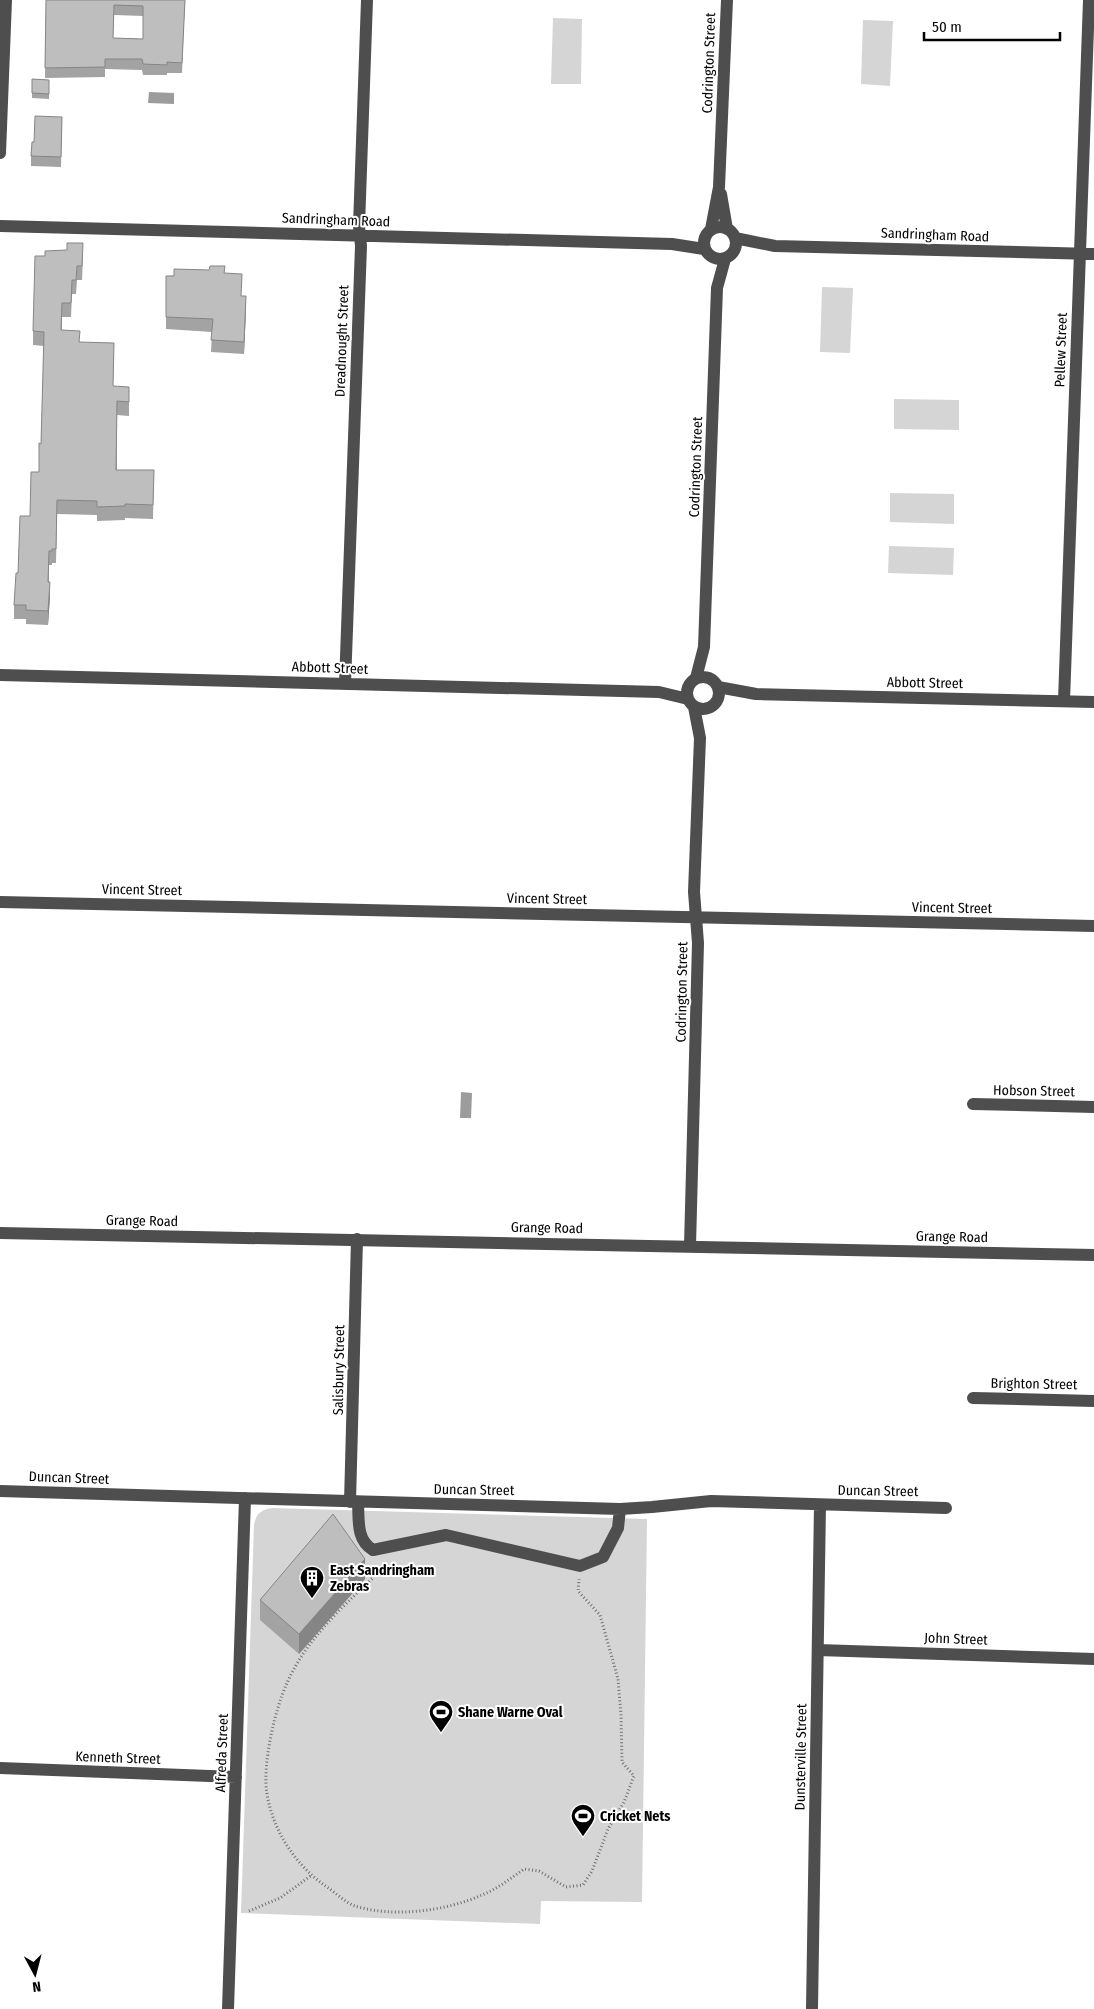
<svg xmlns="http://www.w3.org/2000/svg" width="1094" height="2009" font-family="'Fira Sans Condensed',sans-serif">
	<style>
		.green { fill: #d5d5d5 }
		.water { fill: #9c9c9c }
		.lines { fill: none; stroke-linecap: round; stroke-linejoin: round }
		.path { stroke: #707070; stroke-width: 3; stroke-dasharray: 1 2.5; stroke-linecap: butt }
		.minor { stroke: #4e4e4e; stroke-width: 12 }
		.wall { fill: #a3a3a3; fill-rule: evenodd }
		.shaded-wall { fill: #858585 }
		.building { fill: #bebebe; stroke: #858585; fill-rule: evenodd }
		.labels { text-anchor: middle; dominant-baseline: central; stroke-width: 4; stroke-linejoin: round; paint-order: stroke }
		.street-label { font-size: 14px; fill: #000; stroke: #fff }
		.poi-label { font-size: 14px; font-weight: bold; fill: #000; stroke: #fff; text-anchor: start }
	</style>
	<rect width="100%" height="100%" fill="#fff"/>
	<path class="green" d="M553,18L582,19L581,84H551Z
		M863,20L893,21L890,86L861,84Z
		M822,287L853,288L850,353L820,352Z
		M894,399L959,400V430L894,429Z
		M890,493L954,494V524L890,522Z
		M889,546L954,548L953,575L888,573Z
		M273,1508L647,1519L642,1902L541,1901L540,1924L241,1913L254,1525C256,1513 262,1509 273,1508Z"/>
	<path class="water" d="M149,92L174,93V104L148,103Z
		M461,1092L472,1093L471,1118H460Z"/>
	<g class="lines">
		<path class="path" d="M363,1565L373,1578C339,1610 306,1640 287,1683C275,1709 262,1765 267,1794C273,1831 296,1866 327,1887C336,1893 346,1903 355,1906C393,1918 446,1911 482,1895C497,1889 510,1879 524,1869L539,1871L566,1887L583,1885L592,1871L608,1829L624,1802L634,1776L622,1762L621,1715L618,1679L600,1615L578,1591L579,1579
			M249,1911L280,1898L312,1875"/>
		<path class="minor" d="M0,153L6,0
			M721,194L727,229
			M0,226L672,244L704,249
			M704 243a16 16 0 1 1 32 0a16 16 0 1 1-32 0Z
			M711,229L719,187L727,0
			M735,238L775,246L1094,254
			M0,675L659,692L688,699
			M687 693a16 16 0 1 1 32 0a16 16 0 1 1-32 0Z
			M696,678L704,647L717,288L725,259
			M345,684L361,246L359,226L367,0
			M718,687L756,694L1094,702
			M1064,701L1089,0
			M0,902L1094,926
			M973,1104L1094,1107
			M0,1233L1094,1255
			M690,1246L698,943L694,892L700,738L694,707
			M973,1398L1094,1401
			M0,1491L620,1509L652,1507L711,1501L946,1508
			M350,1502L357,1239
			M358,1502C359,1520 356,1540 373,1550L446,1535L580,1566L603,1557L618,1528L620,1509
			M818,1650L1094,1659
			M0,1768L236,1777
			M228,2009L245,1498
			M812,2009L820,1505"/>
	</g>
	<path class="wall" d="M46,0H185L182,73H167V75H143L142,70L105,69V77L45,78ZM114,15L143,16V39L113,38Z
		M32,79L49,80V99L32,98Z
		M62,117L61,167L31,166V156L34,142Z
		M83,257L82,280H77L76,294H72L71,317H62V330L80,342L114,357L113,386L129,401V416L117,415V470H154L153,519L125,518V520L97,521V515L57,514L56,563H52V565H49V582L50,596L48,625L26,624V619H14V605L18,573L39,472L41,444L44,346L33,345V331Z
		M225,273L241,296L246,308L244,354L211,352L212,332L166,329V276Z
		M365,1579L299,1654L260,1620V1600Z"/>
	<path class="shaded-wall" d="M246,296V308L244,354V342Z
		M50,582V596L48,625V611Z
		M365,1559V1579L299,1654V1634Z"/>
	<path class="building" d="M46,0H185L182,63L167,62V65L143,64L142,59H105V67L45,68ZM114,5L143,6V39L113,38Z
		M32,79L49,80V94L32,93Z
		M35,116L62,117L61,157L31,156L32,142H34Z
		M67,243H83L82,266H77L76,280H72L71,303H62L61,330L80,331L79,342L114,343L113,386L129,387V402L117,401L116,470H154L153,505L125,504V506L97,507V501L57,500L56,549H52V551H49L48,582H50L48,611L26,610V605H14L16,573H18L20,516H30L31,472H39V443L41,444L44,332L33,331L35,256H45V251L67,250Z
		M210,266H225L224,273L242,274L241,296H246L244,342L211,340L213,319L166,317V276H174V269L209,270Z
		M333,1514L365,1559L299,1634L260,1600Z"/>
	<defs>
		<symbol id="building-pin" viewBox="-11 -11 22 30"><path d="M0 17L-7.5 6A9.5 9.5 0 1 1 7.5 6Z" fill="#000" stroke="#fff"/><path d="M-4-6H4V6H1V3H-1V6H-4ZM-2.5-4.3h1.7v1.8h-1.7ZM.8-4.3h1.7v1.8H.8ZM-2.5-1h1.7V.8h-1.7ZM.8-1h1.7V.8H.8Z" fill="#fff"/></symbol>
		<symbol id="stadium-pin" viewBox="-11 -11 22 30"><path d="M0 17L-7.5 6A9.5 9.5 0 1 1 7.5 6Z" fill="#000" stroke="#fff"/><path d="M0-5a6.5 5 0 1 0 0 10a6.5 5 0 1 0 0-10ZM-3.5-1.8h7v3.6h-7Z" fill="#fff"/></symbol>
	</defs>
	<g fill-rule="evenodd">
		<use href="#building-pin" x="298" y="1564" width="28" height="38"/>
		<use href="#stadium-pin" x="427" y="1698" width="28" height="38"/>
		<use href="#stadium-pin" x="569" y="1802" width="28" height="38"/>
	</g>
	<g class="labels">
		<g class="street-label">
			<text transform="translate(709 63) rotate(-88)">Codrington Street</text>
			<text transform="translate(336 220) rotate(2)">Sandringham Road</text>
			<text transform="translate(935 235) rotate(2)">Sandringham Road</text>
			<text transform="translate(342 341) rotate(-88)">Dreadnought Street</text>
			<text transform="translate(1061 350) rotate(-88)">Pellew Street</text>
			<text transform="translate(696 467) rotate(-88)">Codrington Street</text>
			<text transform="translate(330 668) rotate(2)">Abbott Street</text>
			<text transform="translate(925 683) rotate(1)">Abbott Street</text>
			<text transform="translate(142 890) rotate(1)">Vincent Street</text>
			<text transform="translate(547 899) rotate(1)">Vincent Street</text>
			<text transform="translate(952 908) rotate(1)">Vincent Street</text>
			<text transform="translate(682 992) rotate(-89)">Codrington Street</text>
			<text transform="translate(1034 1091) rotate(1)">Hobson Street</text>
			<text transform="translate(142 1221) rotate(1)">Grange Road</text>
			<text transform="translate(547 1228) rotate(1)">Grange Road</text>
			<text transform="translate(952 1237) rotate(1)">Grange Road</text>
			<text transform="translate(339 1370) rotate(-89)">Salisbury Street</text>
			<text transform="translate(1034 1384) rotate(1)">Brighton Street</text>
			<text transform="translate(69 1478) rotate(2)">Duncan Street</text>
			<text transform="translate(474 1490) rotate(1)">Duncan Street</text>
			<text transform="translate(878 1491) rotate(1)">Duncan Street</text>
			<text transform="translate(956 1639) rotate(2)">John Street</text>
			<text transform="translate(222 1753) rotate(-88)">Alfreda Street</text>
			<text transform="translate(801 1757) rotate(-89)">Dunsterville Street</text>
			<text transform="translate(118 1758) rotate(2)">Kenneth Street</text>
		</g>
		<g class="poi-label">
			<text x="330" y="1570">East Sandringham<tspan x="330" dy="16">Zebras</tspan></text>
			<text x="458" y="1712">Shane Warne Oval</text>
			<text x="600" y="1816">Cricket Nets</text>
		</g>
	</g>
	<g transform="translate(35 1974) rotate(173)" stroke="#ffffff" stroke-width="4" paint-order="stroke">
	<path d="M0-4L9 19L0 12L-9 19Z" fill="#000000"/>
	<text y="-8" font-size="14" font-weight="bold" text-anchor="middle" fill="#000000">N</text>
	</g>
	<path d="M924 32v8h136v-8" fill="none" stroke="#000000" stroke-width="2.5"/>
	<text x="932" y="32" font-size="15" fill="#000000" stroke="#ffffff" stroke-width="4" paint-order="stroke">50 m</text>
</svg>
